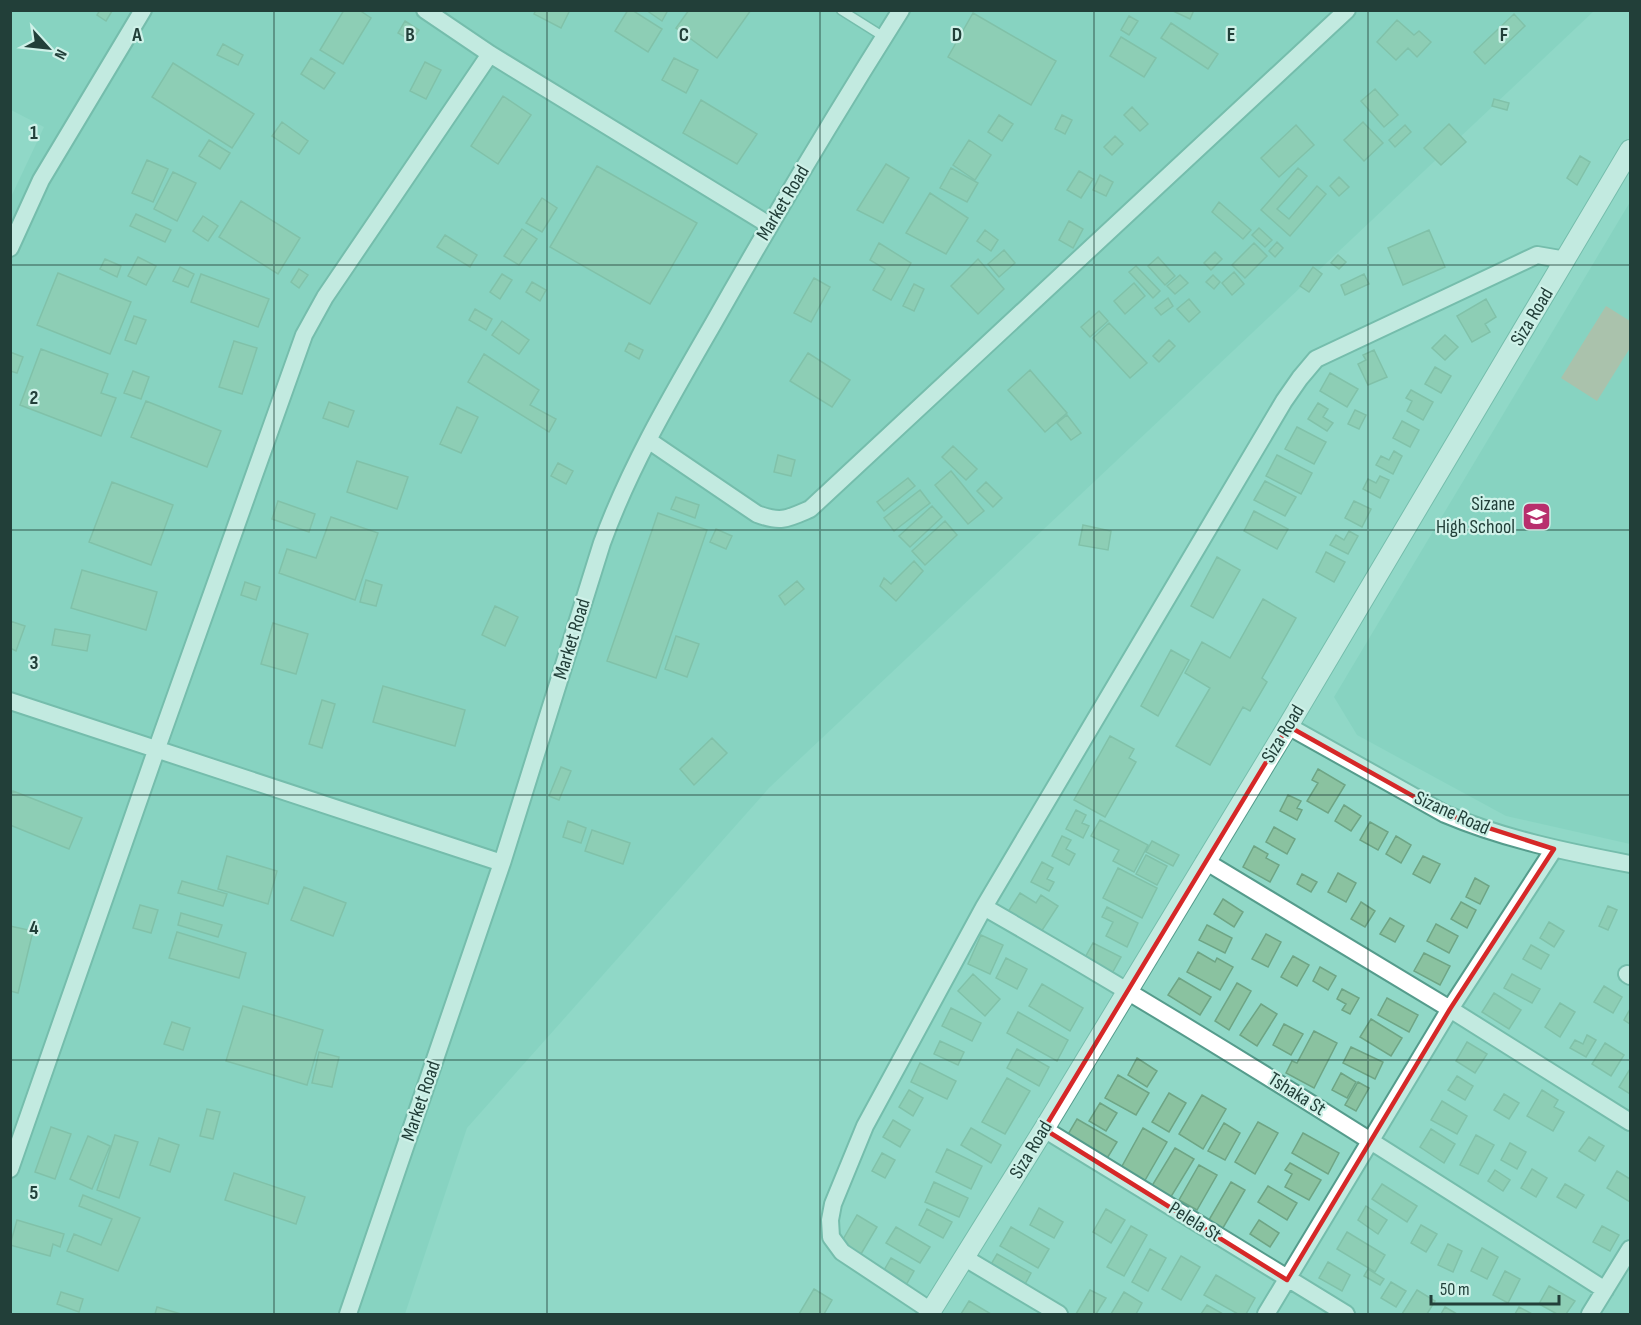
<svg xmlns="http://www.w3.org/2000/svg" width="1641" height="1325" font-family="'Sofia Sans Condensed',sans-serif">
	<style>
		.built { fill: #7ccdbb }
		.green { fill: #caa68c }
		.building { fill: #8ac2a0; stroke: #6ea585; stroke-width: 1.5 }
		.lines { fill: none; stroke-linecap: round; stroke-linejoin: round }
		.service-casing { stroke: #559c8c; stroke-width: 11 }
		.minor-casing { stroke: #559c8c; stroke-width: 20 }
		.tertiary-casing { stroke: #559c8c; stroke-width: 22 }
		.service { stroke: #fff; stroke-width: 8 }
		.minor { stroke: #fff; stroke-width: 16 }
		.tertiary { stroke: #fff; stroke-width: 20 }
		.marked { fill: none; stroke: #d62828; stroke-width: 4.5; stroke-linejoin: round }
		.grid { fill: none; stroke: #223f39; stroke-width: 1.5; stroke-opacity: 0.55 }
		.labels { text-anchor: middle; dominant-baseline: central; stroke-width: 4.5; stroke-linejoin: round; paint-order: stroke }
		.street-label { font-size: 20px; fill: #223f39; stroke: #cef1e8 }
		.poi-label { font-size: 20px; fill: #223f39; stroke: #cef1e8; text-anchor: end }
		.grid-label { font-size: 20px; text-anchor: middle; font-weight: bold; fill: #223f39; stroke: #cef1e8; stroke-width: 4.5; stroke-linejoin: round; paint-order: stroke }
	</style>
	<rect width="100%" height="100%" fill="#90d8c7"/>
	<path class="built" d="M10,11H1594L769,788L467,1128L405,1314H11L10,199L44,127L11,110Z
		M1630,202V844L1506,816L1357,735L1334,697Z"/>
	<path class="green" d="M1606,306L1630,321V348L1597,401L1561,378Z"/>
	<path class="building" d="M100,10H111L112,11L106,21L97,15Z
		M344,10H359L371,18L343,64L320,50Z
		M536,10H566L569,12L561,28L534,14Z
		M628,10H632L662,29L648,52L615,31Z
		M646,10H668L662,21Z
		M689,10H751L717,58L676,28Z
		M1171,10H1194L1190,19Z
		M973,13L1056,61L1031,105L948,57Z
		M1514,14L1525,26L1485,64L1474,52Z
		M1129,16L1138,21L1129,35L1121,30Z
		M1397,20L1414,35L1419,31L1431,42L1417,57L1408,48L1396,60L1377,42Z
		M405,21L419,30L412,41L398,33Z
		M1171,23L1218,54L1208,69L1161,38Z
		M1121,37L1156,58L1144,77L1110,56Z
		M223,44L243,55L238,65L217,55Z
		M311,58L335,73L324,89L301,74Z
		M674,58L698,70L686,93L662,80Z
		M425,62L441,70L426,99L410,91Z
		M173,63L254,114L232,148L152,97Z
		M1375,89L1398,115L1384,127L1361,101Z
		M503,96L531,115L498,164L471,146Z
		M1494,99L1509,103L1507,110L1492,106Z
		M701,100L757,134L737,164L683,133Z
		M1132,107L1148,124L1140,131L1124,115Z
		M999,115L1013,124L1002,141L988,132Z
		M1062,115L1072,120L1065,134L1055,129Z
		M282,122L308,141L299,154L272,136Z
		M1363,122L1383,143L1364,161L1344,140Z
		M1449,124L1466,142L1441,165L1424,148Z
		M1296,125L1314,145L1279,177L1261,158Z
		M1405,125L1411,132L1395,147L1389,140Z
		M1115,136L1123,144L1112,155L1104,147Z
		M209,140L230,153L220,169L199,156Z
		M969,140L991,155L975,180L953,165Z
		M1580,156L1590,162L1577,185L1567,178Z
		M147,160L168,169L153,202L132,193Z
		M886,164L909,178L883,223L857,210Z
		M597,166L697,223L650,304L550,247Z
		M951,168L978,183L967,202L940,188Z
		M1298,168L1307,176L1277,209L1289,219L1317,186L1326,194L1290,236L1261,210Z
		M1079,171L1093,179L1081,198L1067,190Z
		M173,172L196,183L177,221L154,209Z
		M1100,175L1113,182L1106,196L1093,190Z
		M1339,177L1349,187L1339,196L1330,186Z
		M930,193L968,218L946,254L906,233Z
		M542,198L557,208L542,232L526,223Z
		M241,201L300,238L278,274L219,237Z
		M1219,202L1251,230L1243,239L1212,212Z
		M136,214L171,230L165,242L130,226Z
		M203,216L218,226L208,241L193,231Z
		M1069,221L1083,229L1073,248L1059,240Z
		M1259,228L1272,240L1265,247L1252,235Z
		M522,229L537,239L519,265L504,256Z
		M985,230L998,240L991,251L977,241Z
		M1429,230L1445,267L1403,285L1388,248Z
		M445,235L477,255L470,267L437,247Z
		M1277,242L1283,248L1275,257L1269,251Z
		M879,243L911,263L891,300L873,290L885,269L870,260Z
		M1254,243L1267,256L1245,278L1232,265Z
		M1004,250L1015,263L999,277L988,264Z
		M1215,252L1222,259L1211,270L1204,263Z
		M1338,255L1346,262L1339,269L1331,263Z
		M138,257L156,266L146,285L128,276Z
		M1158,257L1175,276L1165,285L1148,266Z
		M105,259L121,266L117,277L100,269Z
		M978,259L1004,289L978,314L951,286Z
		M1136,266L1160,291L1153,298L1129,272Z
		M180,267L194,274L188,287L173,281Z
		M1313,267L1322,274L1309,292L1300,286Z
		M299,269L308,275L299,288L291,282Z
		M1234,272L1244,284L1232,295L1222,283Z
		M58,273L131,302L110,354L37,325Z
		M201,274L269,299L258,327L191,302Z
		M502,274L512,280L500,299L490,292Z
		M1364,274L1369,284L1345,295L1341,285Z
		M1180,275L1188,283L1175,294L1167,286Z
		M1213,275L1220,282L1214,289L1206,282Z
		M814,278L830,287L811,322L794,313Z
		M532,282L546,290L540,301L526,292Z
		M1134,283L1145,296L1125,314L1114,301Z
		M914,284L924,289L914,311L903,306Z
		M1168,298L1173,306L1161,315L1155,308Z
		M1189,299L1200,312L1189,322L1177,309Z
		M1486,299L1496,317L1485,324L1490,332L1472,342L1457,316Z
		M475,309L492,319L486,330L469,320Z
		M1099,311L1108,321L1090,337L1081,327Z
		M134,316L146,320L136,344L125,340Z
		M502,321L529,340L519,354L492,335Z
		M1109,323L1147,363L1130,378L1093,338Z
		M1445,335L1458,347L1445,360L1432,348Z
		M1169,340L1175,346L1159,362L1153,356Z
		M234,341L257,348L242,394L219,387Z
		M629,343L643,350L639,359L625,351Z
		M41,349L108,374L101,393L116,398L101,436L20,405Z
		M1374,350L1387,377L1368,385L1358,364L1366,360L1363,355Z
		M10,352L23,357L17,373L10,371Z
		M808,353L850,380L832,407L790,381Z
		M484,354L539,390L530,405L556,419L549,432L468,382Z
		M1435,367L1451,376L1441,393L1425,384Z
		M1030,370L1067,413L1045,432L1008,390Z
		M133,371L149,377L141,399L124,393Z
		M1330,373L1358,389L1347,407L1320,391Z
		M1411,390L1433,402L1423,420L1407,411L1412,401L1406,398Z
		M146,401L221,431L207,467L131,437Z
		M329,402L354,411L348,427L323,418Z
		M1318,403L1328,409L1323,417L1333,423L1327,431L1308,419Z
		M457,407L478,417L461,453L440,444Z
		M1355,410L1366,415L1359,429L1348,424Z
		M1067,415L1081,433L1071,440L1057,423Z
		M1402,421L1419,430L1410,447L1393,438Z
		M1297,427L1326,442L1314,464L1285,449Z
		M953,446L977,469L966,480L942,457Z
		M1394,451L1402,456L1393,474L1376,465L1381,456L1389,460Z
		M778,455L795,460L791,476L774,472Z
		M1277,455L1312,473L1301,494L1266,476Z
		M357,461L408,477L397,509L347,492Z
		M558,463L573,471L566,484L551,476Z
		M951,471L984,511L968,524L935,485Z
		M1380,476L1389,480L1380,498L1363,489L1368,479L1376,483Z
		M908,478L915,486L884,511L877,502Z
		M1265,481L1296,497L1285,516L1254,500Z
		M112,482L173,505L151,565L89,542Z
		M986,482L1002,498L993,507L977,491Z
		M920,490L930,503L894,531L884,518Z
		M676,497L699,505L695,518L671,509Z
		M278,501L315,514L309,532L272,519Z
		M1354,501L1371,509L1362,527L1345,518Z
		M932,506L942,517L910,547L899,536Z
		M1254,511L1288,529L1277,549L1244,531Z
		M658,513L707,530L656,678L607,661Z
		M331,517L378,533L355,600L279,573L287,549L316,558Z
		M945,521L957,535L925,565L912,551Z
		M1083,525L1111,531L1108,550L1079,545Z
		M716,529L732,536L726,549L710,542Z
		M1349,531L1358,536L1348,554L1330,545L1336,535L1344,540Z
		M1326,552L1345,562L1334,582L1316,572Z
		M1217,557L1240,570L1213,618L1191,606Z
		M914,561L923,571L896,601L880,586L884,578L891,584Z
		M82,570L157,592L146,630L71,608Z
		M366,580L382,585L376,606L360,602Z
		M797,581L804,589L785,605L779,596Z
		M245,582L260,587L256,600L241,595Z
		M1263,599L1296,618L1262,678L1267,682L1250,711L1243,707L1210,765L1176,746L1210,688L1185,673L1202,642L1230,658Z
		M495,606L518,617L505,646L482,635Z
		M10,621L25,626L16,651L10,648Z
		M273,623L308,634L296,674L261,664Z
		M55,629L90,635L87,651L52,645Z
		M676,636L699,644L687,677L665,669Z
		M1171,650L1189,660L1158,716L1141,706Z
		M383,686L465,710L455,746L373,722Z
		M322,700L335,704L322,748L309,744Z
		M1110,736L1134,749L1129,758L1136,762L1105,817L1074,800Z
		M712,738L727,753L694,785L680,769Z
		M561,767L571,771L559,800L549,796Z
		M1318,769L1345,785L1328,813L1307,801L1318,783L1312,780Z
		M13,791L82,818L69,849L10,825V798Z
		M1288,795L1301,801L1297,808L1302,810L1297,820L1280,811Z
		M1344,805L1361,816L1351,831L1335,821Z
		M1076,810L1086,815L1082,823L1089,826L1083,838L1066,829Z
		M1100,820L1148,845L1134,872L1113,861L1119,850L1091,836Z
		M568,821L586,828L581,843L563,837Z
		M1370,822L1388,832L1378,850L1360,840Z
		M1274,827L1295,839L1287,854L1266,842Z
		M592,830L630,843L623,864L585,851Z
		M1062,836L1071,840L1066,849L1075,854L1069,865L1052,856Z
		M1396,836L1411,845L1401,863L1386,854Z
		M1152,841L1179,855L1173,866L1146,852Z
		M1254,846L1268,854L1266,858L1279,865L1270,882L1243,867Z
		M1146,855L1167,866L1157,885L1136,874Z
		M227,856L277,871L268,904L218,889Z
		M1423,856L1440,864L1430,883L1413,874Z
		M1042,862L1053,868L1047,879L1054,882L1049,891L1031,882Z
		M1118,868L1157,888L1142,918L1103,898Z
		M1338,873L1356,883L1346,902L1328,892Z
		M1302,874L1317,882L1311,892L1297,884Z
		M1475,878L1489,886L1480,904L1466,897Z
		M182,881L227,894L223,906L178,893Z
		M304,887L346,903L333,936L291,920Z
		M1020,893L1036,903L1041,895L1058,906L1039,935L1006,915Z
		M1223,899L1243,912L1234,927L1214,914Z
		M1361,902L1375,911L1365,927L1351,919Z
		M1461,902L1476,910L1467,928L1451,919Z
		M140,905L158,910L151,933L133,928Z
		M1608,906L1617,910L1608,930L1599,926Z
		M1107,907L1138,923L1127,947L1106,936L1113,922L1102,917Z
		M181,913L222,925L218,937L178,925Z
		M1390,918L1404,926L1395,942L1380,934Z
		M1549,922L1564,931L1554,947L1540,938Z
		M1436,924L1458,936L1449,953L1427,941Z
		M1207,925L1232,938L1225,953L1199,940Z
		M10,926L33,931L18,993L10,991Z
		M177,932L246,953L239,978L169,958Z
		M1266,934L1281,942L1268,967L1252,959Z
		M981,935L1003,945L990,974L968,964Z
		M1093,943L1121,957L1110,977L1082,963Z
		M1531,945L1549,955L1541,969L1523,959Z
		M1198,952L1215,962L1217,958L1233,967L1220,990L1187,972Z
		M1424,953L1450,966L1440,985L1414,971Z
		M1293,956L1309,965L1297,986L1281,977Z
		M1006,958L1027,969L1017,989L996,978Z
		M1320,967L1336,976L1328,990L1313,981Z
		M973,974L1000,999L985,1016L958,991Z
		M1512,974L1540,989L1532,1003L1504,988Z
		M1179,978L1211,997L1200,1015L1168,995Z
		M1237,983L1251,991L1229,1030L1215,1021Z
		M1042,984L1083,1008L1070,1031L1029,1006Z
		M1604,986L1622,997L1613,1013L1594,1002Z
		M1342,989L1359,998L1350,1014L1342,1010L1346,1004L1337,999Z
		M1494,993L1521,1010L1509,1029L1482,1012Z
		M1387,998L1418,1015L1409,1032L1378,1015Z
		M1560,1003L1575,1012L1560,1037L1545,1027Z
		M1261,1004L1277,1014L1257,1046L1240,1035Z
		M243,1006L323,1030L307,1085L226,1061Z
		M951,1008L981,1023L972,1041L942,1026Z
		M1630,1009V1024L1624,1020Z
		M1018,1012L1068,1040L1057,1061L1007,1033Z
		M1371,1019L1402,1038L1391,1056L1360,1037Z
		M172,1022L190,1028L183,1050L164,1044Z
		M1284,1024L1303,1034L1291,1055L1273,1045Z
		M1314,1031L1337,1043L1314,1088L1286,1073L1292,1061L1297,1063Z
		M1587,1035L1596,1040L1586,1057L1570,1048L1575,1040L1583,1044Z
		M940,1041L964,1052L958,1065L934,1054Z
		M1467,1042L1487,1054L1475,1073L1456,1061Z
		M1605,1043L1624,1055L1611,1076L1592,1064Z
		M1351,1047L1383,1062L1375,1079L1343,1063Z
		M1017,1049L1049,1067L1039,1086L1007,1068Z
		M319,1052L339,1057L332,1087L312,1083Z
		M1137,1058L1157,1071L1147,1087L1128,1075Z
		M920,1063L956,1081L947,1099L911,1082Z
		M1630,1069V1094L1619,1087Z
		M1341,1073L1356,1082L1347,1098L1332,1090Z
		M1118,1075L1149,1093L1136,1115L1105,1098Z
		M1457,1076L1473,1086L1465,1100L1448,1090Z
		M1007,1078L1030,1091L1005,1134L982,1122Z
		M1358,1082L1369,1088L1356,1111L1345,1105Z
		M909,1090L923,1098L913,1116L899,1107Z
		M1542,1090L1558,1100L1554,1107L1564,1112L1553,1131L1527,1116Z
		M1169,1093L1186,1103L1169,1132L1152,1122Z
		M1504,1094L1519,1103L1509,1119L1494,1110Z
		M1202,1095L1226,1109L1203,1149L1179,1134Z
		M1442,1101L1467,1116L1457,1134L1431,1120Z
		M1100,1103L1117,1113L1106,1131L1089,1121Z
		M207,1109L220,1112L213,1139L200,1136Z
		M1077,1119L1117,1142L1106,1160L1067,1136Z
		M893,1120L910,1130L900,1147L883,1137Z
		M1258,1122L1278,1133L1255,1174L1235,1162Z
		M1224,1123L1240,1133L1225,1160L1208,1151Z
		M51,1127L71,1134L55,1179L35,1172Z
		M971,1128L1001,1145L991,1163L961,1145Z
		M1143,1128L1167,1142L1144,1182L1121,1168Z
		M1431,1129L1455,1144L1444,1163L1420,1147Z
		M1303,1133L1339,1153L1328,1174L1292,1153Z
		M115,1135L138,1142L119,1198L97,1190Z
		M1476,1135L1494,1145L1478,1174L1460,1165Z
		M88,1136L110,1146L92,1189L70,1179Z
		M1589,1137L1604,1146L1595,1161L1579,1151Z
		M159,1138L179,1145L170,1172L150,1165Z
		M1510,1143L1526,1152L1517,1169L1501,1160Z
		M1175,1148L1194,1159L1169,1200L1150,1189Z
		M947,1149L982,1166L971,1189L936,1172Z
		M882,1153L895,1160L885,1178L872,1171Z
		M1290,1163L1321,1180L1309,1200L1285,1187L1292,1174L1285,1170Z
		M1199,1165L1217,1175L1197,1210L1179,1200Z
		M1532,1169L1547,1178L1536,1197L1521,1188Z
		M1495,1170L1510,1180L1503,1191L1488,1181Z
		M1617,1171L1630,1179V1202L1607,1188Z
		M234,1173L305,1197L296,1224L225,1200Z
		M934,1182L968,1198L959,1217L925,1202Z
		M1231,1182L1245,1190L1220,1233L1206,1225Z
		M1382,1184L1417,1206L1407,1222L1372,1199Z
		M1565,1184L1584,1195L1576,1208L1557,1197Z
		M1268,1186L1297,1203L1287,1220L1258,1202Z
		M83,1195L140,1218L118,1271L67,1251L74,1234L101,1245L112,1219L79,1206Z
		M1366,1206L1387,1220L1378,1234L1358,1220Z
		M1039,1208L1063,1222L1054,1238L1030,1225Z
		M927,1209L952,1222L943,1238L919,1225Z
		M1106,1209L1125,1220L1111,1243L1093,1232Z
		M857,1215L877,1227L861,1254L841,1243Z
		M17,1220L64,1234L60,1247L53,1244L50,1256L10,1245Z
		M1259,1220L1279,1233L1270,1247L1250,1234Z
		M1421,1225L1437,1234L1426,1252L1411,1243Z
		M1131,1226L1147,1235L1124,1276L1107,1267Z
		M1602,1226L1619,1235L1610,1251L1593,1242Z
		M896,1227L930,1247L920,1263L886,1243Z
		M1011,1227L1049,1249L1038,1268L1000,1246Z
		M1347,1232L1385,1255L1375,1272L1337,1249Z
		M1448,1244L1462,1251L1453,1272L1438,1265Z
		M1482,1248L1498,1257L1487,1279L1471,1271Z
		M1150,1249L1166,1258L1148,1291L1132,1282Z
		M997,1254L1031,1273L1024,1286L990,1266Z
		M1181,1256L1200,1267L1181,1300L1162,1289Z
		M891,1258L914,1271L906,1285L883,1272Z
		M1328,1262L1350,1275L1342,1291L1319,1278Z
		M1368,1269L1384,1279L1380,1285L1364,1276Z
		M1505,1271L1520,1279L1508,1303L1493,1295Z
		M1216,1275L1255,1298L1246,1314H1238L1204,1295Z
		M1391,1282L1406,1291L1396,1307L1381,1298Z
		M1549,1286L1575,1301L1566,1314H1557L1539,1304Z
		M814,1289L832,1300L824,1314H799Z
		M1090,1290L1106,1298L1096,1314H1076Z
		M1417,1290L1435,1301L1427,1314H1402Z
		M61,1292L83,1299L79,1312L57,1304Z
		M1124,1292L1142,1303L1136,1314H1111Z
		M969,1301L991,1314H961Z
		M1207,1305L1223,1314H1201Z
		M157,1307L181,1314H155Z
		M1445,1307L1457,1314H1441Z
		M1519,1307L1532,1314H1515Z"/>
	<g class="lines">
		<defs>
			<path id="service" d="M841,10L884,37"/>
			<path id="minor" d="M425,10L490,54L769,225
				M10,248L41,180L143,10
				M648,440L757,514C781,523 787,519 810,509L1347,10
				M10,701L502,863
				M1288,726L1445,814C1504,839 1567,852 1630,864
				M1205,861L1450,1009L1630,1122
				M984,907C1195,1028 1400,1159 1605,1290
				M1627,974L1630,976
				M1044,1129L1346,1314
				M10,1169L157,748L304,335L325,297L490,54
				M965,1258L1059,1314
				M931,1311L842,1252L831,1237L830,1220L833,1204L865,1126L984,907L1284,401L1300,378L1316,359L1537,255L1566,260
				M348,1314L502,863L602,543C630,466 672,395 713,324C773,218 836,113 901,10
				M1266,1314L1450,1009L1554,849
				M1590,1314L1630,1249"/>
			<path id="tertiary" d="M929,1314L1044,1129L1288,726L1630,150"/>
		</defs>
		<use href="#service" class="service-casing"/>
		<use href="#minor" class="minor-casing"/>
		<use href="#tertiary" class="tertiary-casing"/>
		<use href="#service" class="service"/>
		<use href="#minor" class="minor"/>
		<use href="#tertiary" class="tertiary"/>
	</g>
	<path d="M0 0H1641V1325H0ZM1288,726L1445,814L1554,849L1450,1009L1287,1280L1044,1129Z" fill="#90d8c7" fill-opacity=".55" fill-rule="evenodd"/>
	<path class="marked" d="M1288,726L1445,814L1554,849L1450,1009L1287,1280L1044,1129Z"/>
	<path class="grid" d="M274,10V1314M547,10V1314M820,10V1314M1094,10V1314M1368,10V1314M10,265H1630M10,530H1630M10,795H1630M10,1060H1630"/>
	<defs>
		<symbol id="school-square" viewBox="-11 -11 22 22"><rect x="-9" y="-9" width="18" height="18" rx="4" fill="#b82f6d" stroke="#cef1e8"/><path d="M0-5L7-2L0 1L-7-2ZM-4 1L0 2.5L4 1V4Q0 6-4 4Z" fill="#fff"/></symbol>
	</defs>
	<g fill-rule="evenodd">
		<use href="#school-square" x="1520" y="500" width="33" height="33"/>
	</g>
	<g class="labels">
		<g class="street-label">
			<text transform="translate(783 203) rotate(-59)">Market Road</text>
			<text transform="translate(1532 317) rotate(-59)">Siza Road</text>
			<text transform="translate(572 639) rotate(-73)">Market Road</text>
			<text transform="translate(1283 734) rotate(-59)">Siza Road</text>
			<text transform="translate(1452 813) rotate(24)">Sizane Road</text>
			<text transform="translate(1297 1094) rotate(32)">Tshaka St</text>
			<text transform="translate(421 1101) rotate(-71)">Market Road</text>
			<text transform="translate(1031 1150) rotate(-59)">Siza Road</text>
			<text transform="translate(1195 1222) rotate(32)">Pelela St</text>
		</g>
		<g class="poi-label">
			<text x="1515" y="504">Sizane<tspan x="1515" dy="23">High School</tspan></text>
		</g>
	</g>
	<g class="grid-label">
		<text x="137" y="41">A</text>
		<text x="410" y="41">B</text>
		<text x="684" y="41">C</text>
		<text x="957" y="41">D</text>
		<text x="1231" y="41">E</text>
		<text x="1504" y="41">F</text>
		<text x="34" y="139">1</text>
		<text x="34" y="404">2</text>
		<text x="34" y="669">3</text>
		<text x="34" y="934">4</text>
		<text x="34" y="1199">5</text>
	</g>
	<rect width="1641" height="1325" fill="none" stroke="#223f39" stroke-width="24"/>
	<g transform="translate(48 48) rotate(117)" stroke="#cef1e8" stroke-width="4.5" paint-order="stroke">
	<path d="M0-4.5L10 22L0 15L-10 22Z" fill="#223f39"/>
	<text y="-9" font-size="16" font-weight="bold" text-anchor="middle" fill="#223f39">N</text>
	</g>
	<path d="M1431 1295v9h128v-9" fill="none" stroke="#223f39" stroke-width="3"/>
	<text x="1440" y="1295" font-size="18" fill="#223f39" stroke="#cef1e8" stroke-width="4.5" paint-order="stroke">50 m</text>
</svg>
